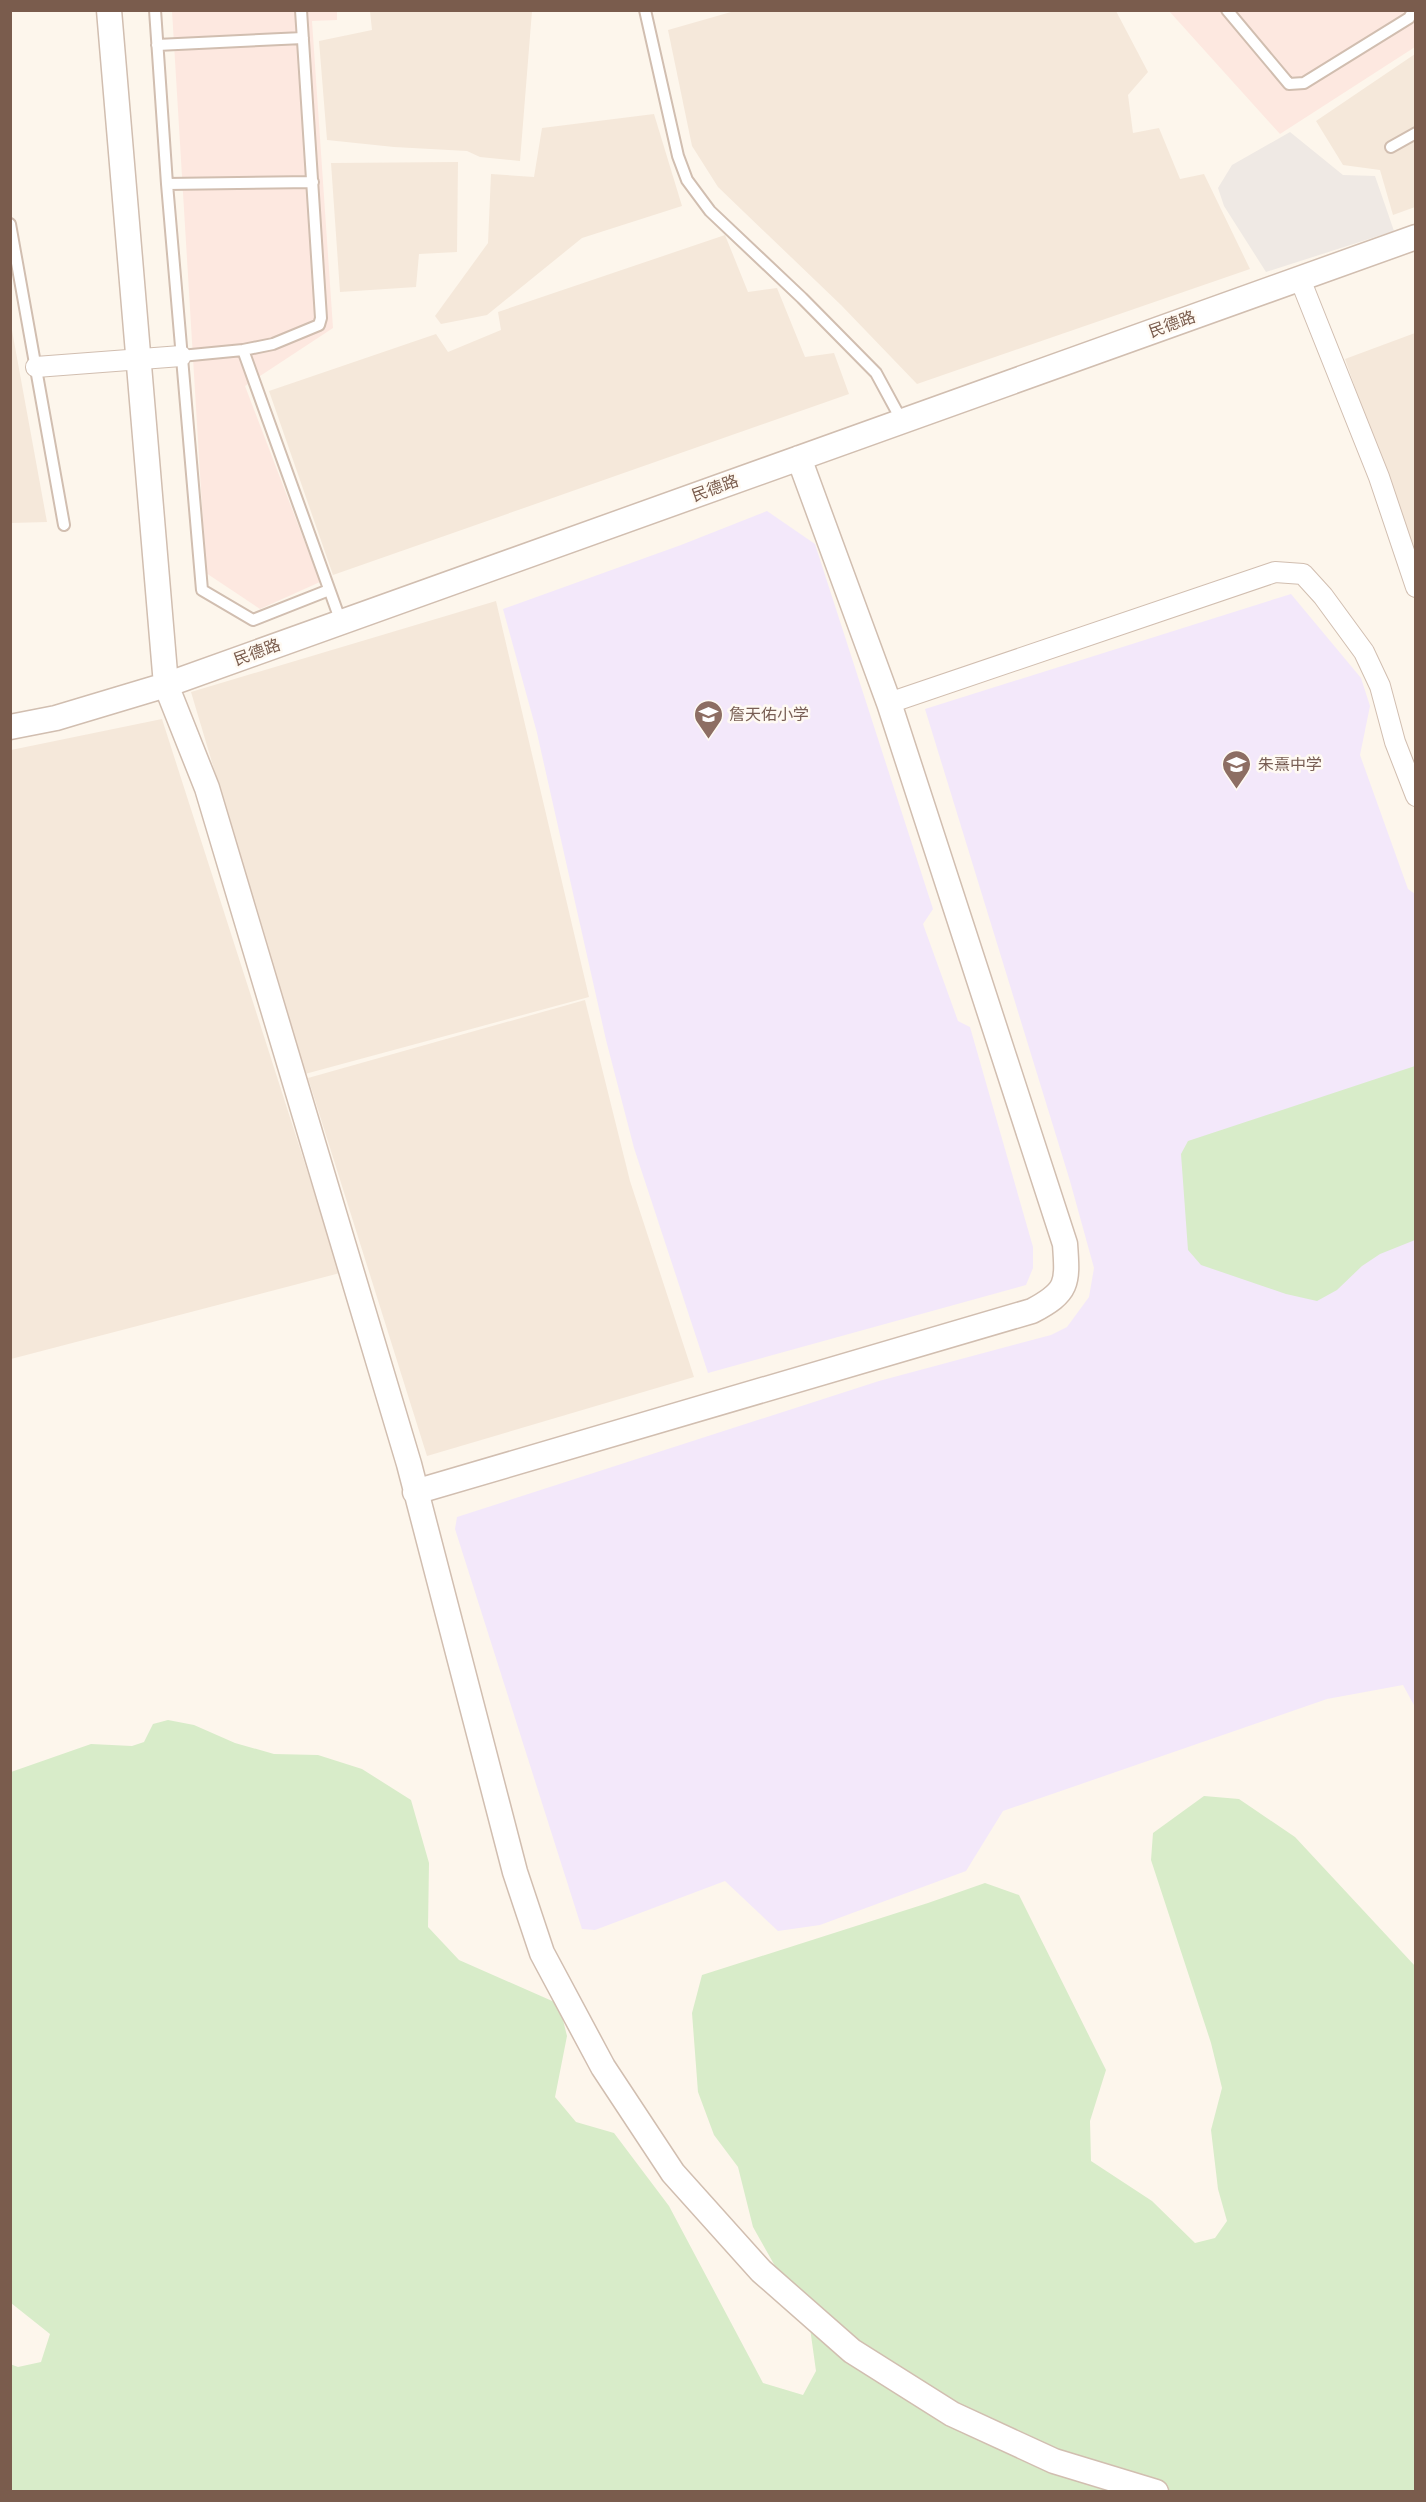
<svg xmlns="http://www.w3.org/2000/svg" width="1426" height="2502" font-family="'DejaVu Sans','Noto Sans SC',sans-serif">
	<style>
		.residential { fill: #f5e8da }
		.commercial { fill: #fde8e0 }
		.industrial { fill: #efe9e4 }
		.education { fill: #f3e8fa }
		.green { fill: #d8ecc9 }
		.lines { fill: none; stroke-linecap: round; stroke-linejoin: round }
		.service-casing { stroke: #d1beb0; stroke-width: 14 }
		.minor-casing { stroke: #d1beb0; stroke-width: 22 }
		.tertiary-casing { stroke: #d1beb0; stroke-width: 27 }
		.service { stroke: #fff; stroke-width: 10 }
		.minor { stroke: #fff; stroke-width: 20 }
		.tertiary { stroke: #fff; stroke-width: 24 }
		.labels { text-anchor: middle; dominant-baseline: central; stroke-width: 5; stroke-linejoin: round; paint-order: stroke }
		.street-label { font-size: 16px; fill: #7a5c4d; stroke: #fffaf3 }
		.education-label { font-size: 16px; fill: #785e54; stroke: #fffaf3; text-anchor: start }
	</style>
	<rect width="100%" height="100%" fill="#fdf6ec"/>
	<path class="residential" d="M738,10L1116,11L1148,72L1128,95L1133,133L1159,128L1180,179L1204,174L1250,269L917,384L841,305L718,187L692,146L668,30Z
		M370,11H532L520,161L480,157L467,151L394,147L327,140L319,41L372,30Z
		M1415,54V207L1393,215L1380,170L1343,165L1316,121Z
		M654,114L682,206L582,238L487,315L441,324L435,316L488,243L491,174L534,177L542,128Z
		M458,162L457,252L419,254L416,287L340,292L331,163Z
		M725,235L748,292L777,288L805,357L834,353L849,394L333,575L269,391L436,334L448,352L501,330L498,312Z
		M11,325L47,522L11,523Z
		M1415,333V559L1345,359Z
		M496,601L589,997L305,1074L191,692Z
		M162,719L340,1273L11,1359V750Z
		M585,1000L630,1181L694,1377L427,1456L308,1078Z"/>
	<path class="commercial" d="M172,11H337V20L312,21L333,328L245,386L320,582L260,609L206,573Z
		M1169,11H1415V47L1280,134Z"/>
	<path class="industrial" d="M1290,132L1343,175L1375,176L1394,231L1266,272L1224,206L1218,188L1232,165Z"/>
	<path class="education" d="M767,511L815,544L933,909L923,924L958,1021L970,1027L1033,1247V1268L1026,1285L708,1373L634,1148L606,1040L537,733L503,609L681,545Z
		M1291,594L1361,678L1370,706L1360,755L1408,889L1415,894V1707L1403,1685L1327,1699L1003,1811L966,1871L820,1925L778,1931L725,1881L595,1930L582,1929L455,1529L457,1517L879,1381L1051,1335L1067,1327L1089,1297L1094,1268L1070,1181L925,709Z"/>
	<path class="green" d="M1415,1066V1240L1380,1254L1362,1266L1337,1290L1317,1301L1286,1294L1201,1265L1188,1250L1181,1154L1188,1141Z
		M168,1720L194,1725L235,1743L274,1754L318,1755L362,1769L411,1800L429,1863L428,1927L459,1960L559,2004L567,2036L555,2097L576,2122L614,2133L669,2206L763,2383L803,2395L816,2371L810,2328L753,2227L738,2167L714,2135L698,2092L692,2013L702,1975L928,1903L985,1883L1019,1895L1106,2070L1090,2121L1091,2161L1152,2201L1195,2243L1215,2238L1227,2221L1218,2189L1211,2130L1222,2088L1211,2043L1151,1860L1153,1833L1204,1796L1239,1799L1295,1837L1415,1966V2491H11L10,2364L18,2367L41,2362L50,2334L11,2303V1772L91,1744L132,1746L144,1742L153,1724Z"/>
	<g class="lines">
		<defs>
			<path id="service" d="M155,10L167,184L202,590L253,620L329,590
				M645,10L678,156L687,180L710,211L802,298L876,373L902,421
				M1227,10L1289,84L1304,83L1409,18L1414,10
				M157,45L303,38
				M1391,147L1416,133
				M167,184L313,182
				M10,224L64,525
				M243,350L341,622
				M181,356L243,350L273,344L319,325L321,318L301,10"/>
			<path id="minor" d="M1300,279L1379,477L1416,587
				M36,367L181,356
				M889,703L1275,572L1303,574L1323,596L1364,652L1380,686L1395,742L1416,796"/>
			<path id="tertiary" d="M109,10L166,685L207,788L409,1464L515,1872L542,1953L603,2067L673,2173L761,2271L852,2351L952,2414L1054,2461L1156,2492
				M10,727L56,718L166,685L1416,237
				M415,1492L1032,1311C1068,1292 1068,1284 1065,1244L889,703L799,458"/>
		</defs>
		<use href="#service" class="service-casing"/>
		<use href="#minor" class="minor-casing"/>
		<use href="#tertiary" class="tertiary-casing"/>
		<use href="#service" class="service"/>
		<use href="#minor" class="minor"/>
		<use href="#tertiary" class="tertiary"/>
	</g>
	<defs>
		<symbol id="school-pin" viewBox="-11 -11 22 30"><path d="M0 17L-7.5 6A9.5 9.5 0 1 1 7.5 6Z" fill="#8d6e63" stroke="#fffaf3"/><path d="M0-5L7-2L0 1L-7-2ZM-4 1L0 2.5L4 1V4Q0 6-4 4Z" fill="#fff"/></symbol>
	</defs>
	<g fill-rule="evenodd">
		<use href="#school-pin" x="692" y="698" width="33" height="45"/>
		<use href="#school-pin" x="1220" y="748" width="33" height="45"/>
	</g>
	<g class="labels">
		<g class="street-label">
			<text transform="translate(1172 324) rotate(-20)">民德路</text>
			<text transform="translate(715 488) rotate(-20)">民德路</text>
			<text transform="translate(257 652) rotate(-20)">民德路</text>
		</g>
		<g class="education-label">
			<text x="729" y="714">詹天佑小学</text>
			<text x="1258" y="764">朱熹中学</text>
		</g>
	</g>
	<rect width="1426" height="2502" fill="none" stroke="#7a5c4d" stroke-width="24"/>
</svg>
